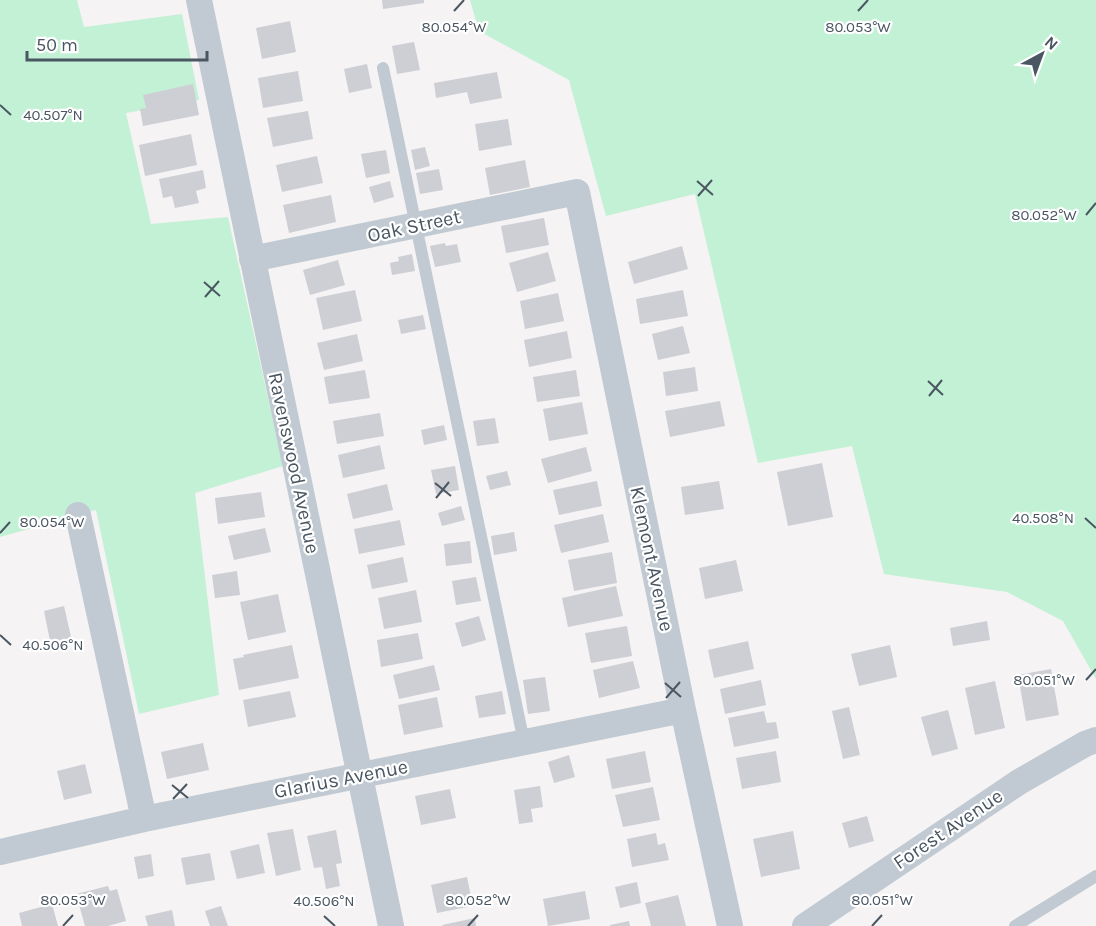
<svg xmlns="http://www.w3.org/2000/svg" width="1096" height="926" font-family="Karla,sans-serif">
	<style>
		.green { fill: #c3f1d5 }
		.building { fill: #cdcfd5 }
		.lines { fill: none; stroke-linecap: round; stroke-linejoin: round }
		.lane { stroke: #c1cad2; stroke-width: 12 }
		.street { stroke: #c1cad2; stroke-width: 26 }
		.ticks { fill: none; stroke: #4a5661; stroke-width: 2 }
		.labels { text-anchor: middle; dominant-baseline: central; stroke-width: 4.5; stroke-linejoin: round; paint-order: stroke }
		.street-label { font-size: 20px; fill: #4a5661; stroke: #fff }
		.ticks-label { font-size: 15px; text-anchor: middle; fill: #4a5661; stroke: #fff; stroke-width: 4.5; stroke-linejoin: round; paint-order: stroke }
	</style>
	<rect width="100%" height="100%" fill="#f5f3f3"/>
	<path class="green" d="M0,0H77L84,27L182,14L199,100L126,113L151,224L228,217L283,466L195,493L219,695L139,714L96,510L0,537Z
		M470,0H1096V679L1063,621L1007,592L884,574L852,446L758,463L695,194L606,216L569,80L479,31Z"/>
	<path class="building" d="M382,0H424V3L383,9Z
		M290,21L296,52L262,59L256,28Z
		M414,42L420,70L397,74L392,46Z
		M367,64L372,88L349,93L344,69Z
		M298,71L303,101L263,108L258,78Z
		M497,72L502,98L470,104L467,92L436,98L434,83Z
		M193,84L199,115L143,126L140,109L146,108L143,95Z
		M308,111L313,139L273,147L267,118Z
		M508,119L512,145L479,151L475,124Z
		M191,134L197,165L145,176L139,145Z
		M425,147L430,166L415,170L411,150Z
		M386,150L390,173L366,178L361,154Z
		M317,156L323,183L282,192L276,165Z
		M525,160L530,187L490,195L485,168Z
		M439,169L443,190L420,194L416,173Z
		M203,170L206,188L196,191L199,203L175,208L172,196L163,198L159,179Z
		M390,181L394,197L374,203L369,187Z
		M331,195L336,222L289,233L283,205Z
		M544,218L549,245L506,253L501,226Z
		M445,243L446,246L457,244L461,262L435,267L430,246Z
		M682,246L688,269L634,284L628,262Z
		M548,252L556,281L517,292L509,263Z
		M412,254L415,271L392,275L390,263L399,261L398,257Z
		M338,260L345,285L310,295L303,270Z
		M355,290L362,321L323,330L316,298Z
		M683,290L688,316L640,324L636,299Z
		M558,293L564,321L525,329L520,301Z
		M423,315L426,329L401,334L398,320Z
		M683,326L690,353L658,360L652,334Z
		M567,331L572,358L529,367L524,340Z
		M357,334L363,361L324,370L317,343Z
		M695,367L698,391L666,396L663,372Z
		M365,370L370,398L329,404L324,377Z
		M576,370L580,396L537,402L533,377Z
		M720,401L725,426L670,437L665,411Z
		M582,402L588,434L549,441L543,409Z
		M380,413L384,436L337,444L333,421Z
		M495,418L499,443L477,446L473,421Z
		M444,425L447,440L424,445L421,430Z
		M380,445L385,469L343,478L338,455Z
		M586,447L592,471L548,483L541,459Z
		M822,463L833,517L788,526L777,472Z
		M455,466L459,490L436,494L431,470Z
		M507,471L511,485L490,490L486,476Z
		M597,481L602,506L559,515L553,490Z
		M719,481L724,509L685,515L681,487Z
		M387,484L393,510L353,519L347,494Z
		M261,492L265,517L218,524L215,498Z
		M461,506L465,520L442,526L438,513Z
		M603,514L609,542L561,553L554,525Z
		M400,520L405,545L359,554L354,529Z
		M265,528L271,552L234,560L228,536Z
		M514,532L517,551L494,555L491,536Z
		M470,541L472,563L446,566L444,544Z
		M612,552L617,583L574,591L568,560Z
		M403,557L408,582L372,589L367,565Z
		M736,560L743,591L705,599L699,568Z
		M237,571L240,595L215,598L212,575Z
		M476,577L481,601L456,605L452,581Z
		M616,586L623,616L568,627L562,598Z
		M416,590L422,622L384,629L378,598Z
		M278,594L286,632L248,640L240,602Z
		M64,606L72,641L51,646L44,611Z
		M479,616L486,640L462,647L455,623Z
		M987,621L990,640L953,646L950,628Z
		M627,626L632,656L591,663L585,633Z
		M418,633L423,659L381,667L377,640Z
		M748,641L754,669L714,678L708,650Z
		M292,645L299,678L239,690L233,659L244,657L243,655Z
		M890,645L897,677L859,686L851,654Z
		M633,661L640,688L599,698L593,670Z
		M434,665L440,690L399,699L393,675Z
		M1051,669L1059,715L1026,721L1018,675Z
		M545,677L550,711L528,714L523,680Z
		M761,680L766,705L725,714L720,689Z
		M995,681L1005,728L975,735L965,688Z
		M290,691L296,717L248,727L243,700Z
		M502,691L506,714L479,718L475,696Z
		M437,697L443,727L404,735L398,705Z
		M849,707L860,755L843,759L832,711Z
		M948,710L958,749L932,756L921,717Z
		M764,711L767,723L776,722L779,738L734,747L728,718Z
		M203,743L209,770L167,779L161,752Z
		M645,751L651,782L612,789L606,759Z
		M776,751L781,782L742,789L736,758Z
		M569,755L575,777L554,783L548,762Z
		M85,764L92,793L64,800L57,771Z
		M540,786L543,807L531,809L533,822L519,824L514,790Z
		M653,787L660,820L623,827L615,795Z
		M450,789L456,818L421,825L415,796Z
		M867,816L874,841L849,848L842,823Z
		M293,829L301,870L276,876L267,833Z
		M336,830L342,863L336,864L340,886L326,889L322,867L314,868L307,836Z
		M793,831L800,869L761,877L753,839Z
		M656,833L658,845L665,843L669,860L632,867L627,839Z
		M259,844L265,873L237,879L230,851Z
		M210,853L215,880L186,885L181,858Z
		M151,854L154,876L138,879L134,857Z
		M467,877L473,906L437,913L431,885Z
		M637,882L641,903L620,908L615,887Z
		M108,886L110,891L117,889L126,921L108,926H85L76,894Z
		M585,891L590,919L548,926L543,899Z
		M678,895L686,926H651L645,903Z
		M52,904L58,926H22L19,913Z
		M221,906L228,926H210L205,911Z
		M172,910L175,926H148L145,916Z
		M475,918L476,926H443L442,925Z
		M629,921L630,926H610V925Z"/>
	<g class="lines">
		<path class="lane" d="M383,68L524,742
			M1015,926L1096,876"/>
		<path class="street" d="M199,0L391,926
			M252,259L577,192L683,710L730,926
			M78,515L144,819
			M0,852L144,819L683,710
			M805,926L1019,782L1085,744L1096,740"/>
	</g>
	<path class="ticks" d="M454,11L464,0M858,11L868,0M0,105L11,115M697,181L713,195M698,196L712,180M1086,215L1096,203M204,282L220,296M205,297L219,281M928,381L943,395M929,396L942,380M435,483L451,496M436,498L449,482M1085,518L1096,528M0,533L10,522M0,635L11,645M1086,680L1096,669M665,683L681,697M666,698L680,682M172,785L188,798M173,799L187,784M324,916L335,926M63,926L73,915M468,926L478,915M872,926L882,915"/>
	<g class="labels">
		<g class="street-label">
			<text transform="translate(414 226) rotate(-12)">Oak Street</text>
			<text transform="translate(294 463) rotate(78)">Ravenswood Avenue</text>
			<text transform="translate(652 559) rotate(78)">Klemont Avenue</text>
			<text transform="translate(341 779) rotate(-11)">Glarius Avenue</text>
			<text transform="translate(948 829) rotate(-34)">Forest Avenue</text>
		</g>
	</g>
	<g class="ticks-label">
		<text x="454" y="32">80.054°W</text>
		<text x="858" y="32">80.053°W</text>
		<text x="53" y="120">40.507°N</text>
		<text x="1044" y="220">80.052°W</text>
		<text x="1043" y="523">40.508°N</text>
		<text x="52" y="527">80.054°W</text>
		<text x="53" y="650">40.506°N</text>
		<text x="1044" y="685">80.051°W</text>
		<text x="73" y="905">80.053°W</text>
		<text x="478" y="905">80.052°W</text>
		<text x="882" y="905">80.051°W</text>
		<text x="324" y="906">40.506°N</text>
	</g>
	<g transform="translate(1042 54) rotate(41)" stroke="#ffffff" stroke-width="4.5" paint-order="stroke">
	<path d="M0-4.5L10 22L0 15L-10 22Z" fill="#4a5661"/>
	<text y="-9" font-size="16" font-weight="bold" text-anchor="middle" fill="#4a5661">N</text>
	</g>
	<path d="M27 51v9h180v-9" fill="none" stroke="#4a5661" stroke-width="3"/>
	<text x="36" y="51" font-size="18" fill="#4a5661" stroke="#ffffff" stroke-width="4.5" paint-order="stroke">50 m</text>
</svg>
